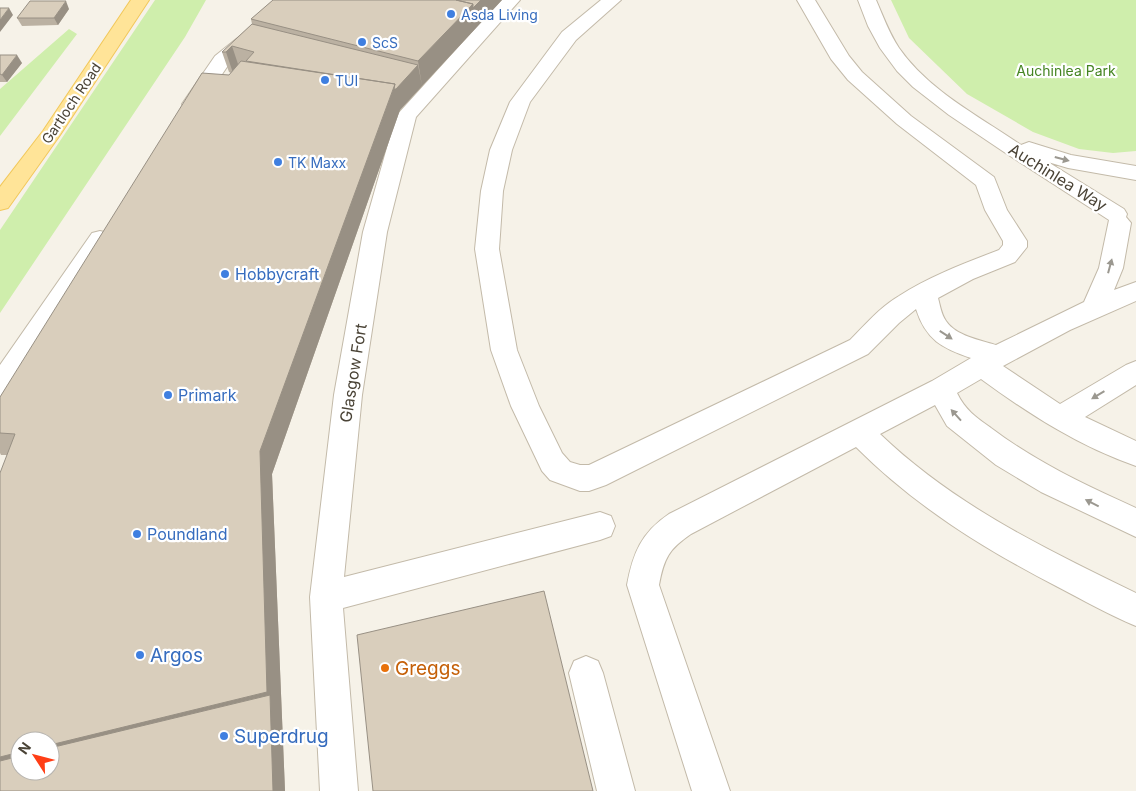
<svg xmlns="http://www.w3.org/2000/svg" width="1136" height="791" font-family="Inter,sans-serif">
	<style>
		.green { fill: #cfeeac }
		.lines { fill: none; stroke-linecap: round; stroke-linejoin: round }
		.minor-casing { stroke: #c3baa9; stroke-width: 2 }
		.major-casing { stroke: #f2c85a; stroke-width: 2 }
		.minor { fill: #fff; fill-rule: evenodd }
		.major { fill: #ffe498; fill-rule: evenodd }
		.wall { fill: #bbb1a2 }
		.shaded-wall { fill: #989084 }
		.building { fill: #d9cebc; stroke: #989084 }
		.oneway { fill: #9b9890 }
		.shop-dot { fill: #3f7fe0; stroke: #fff; stroke-width: 2 }
		.food-dot { fill: #e8710a; stroke: #fff; stroke-width: 2 }
		.labels { text-anchor: middle; dominant-baseline: central; stroke-width: 4.5; stroke-linejoin: round; paint-order: stroke }
		.far-shop-label { font-size: 14px; fill: #366cbe; stroke: #fff; text-anchor: start }
		.far-park-label { font-size: 14px; fill: #448421; stroke: #fff }
		.far-street-label { font-size: 14px; fill: #4a4336; stroke: #fff }
		.street-label { font-size: 16px; fill: #4a4336; stroke: #fff }
		.shop-label { font-size: 16px; fill: #366cbe; stroke: #fff; text-anchor: start }
		.near-shop-label { font-size: 19px; fill: #366cbe; stroke: #fff; text-anchor: start }
		.near-food-label { font-size: 19px; fill: #c56008; stroke: #fff; text-anchor: start }
	</style>
	<rect width="100%" height="100%" fill="#f6f2e8"/>
	<path class="green" d="M155,0H206L185,37L0,313V230Z
		M891,0H1136V151L1113,153L1079,149L1033,132L967,94L909,38Z
		M69,29L77,34L0,136V89Z"/>
	<g class="lines">
		<defs>
			<path id="minor" d="M285,0H305L229,64L199,108L192,110L185,108L182,104L215,56Z
				M501,0H520L416,117L387,232L362,395L344,577L600,512L611,516L615,526L611,536L600,540L343,608L358,791H320L310,597L334,395L363,232L396,116Z
				M601,0H621L576,40L530,102L512,150L503,191L499,249L517,350L539,406L562,453L570,462L580,465H589L850,340C865,325 880,307 899,296C930,276 965,263 999,250L1003,245V241L985,210L976,185L897,124L848,80L831,59L797,0H815L849,56L862,72L911,116L994,177L1007,210L1027,241V247L1015,262L973,279L938,298C940,305 941,314 946,321C956,336 980,340 996,345L1084,302L1099,268L1109,220L1007,154L949,115L913,87L897,71L880,48L868,26L858,0H876C883,16 889,33 899,48C929,91 979,116 1021,145L1029,142L1071,155L1136,166V180L1068,168L1048,162L1124,209L1127,214L1126,217L1131,223L1123,268L1114,290L1136,282V301L1070,330L1003,366L1060,404L1126,365L1136,361V385L1085,417L1136,441V466C1080,447 1029,414 981,379L957,393C965,410 977,418 991,428C1036,462 1085,485 1136,508V537L1041,492L996,465L947,426L935,405L880,434C954,505 1045,549 1136,593V626C1109,615 1083,600 1058,587C984,549 915,506 856,447L691,534C669,549 664,558 659,585L730,791H692L627,585C633,553 641,533 669,514L932,381L971,358C942,348 926,340 916,309L899,323L868,354L606,485L589,491H580L550,480L542,471L511,406L491,350L475,249L481,191L490,150L510,102L562,32Z
				M100,231L108,233L112,239L10,394L0,397V365L92,233Z
				M586,656L598,661L603,673L635,791H597L569,673L574,661Z"/>
			<path id="major" d="M131,0H149L60,135L8,208L0,210V187L43,131Z"/>
		</defs>
		<use href="#minor" class="minor-casing"/>
		<use href="#major" class="major-casing"/>
		<use href="#minor" class="minor"/>
		<use href="#major" class="major"/>
	</g>
	<path class="wall" d="M273,0H502L400,110L272,474L285,791H0L7,455H1L0,453V397L231,73L229,72L222,52L252,24L251,19Z
		M69,9L58,25L22,26L17,18Z
		M0,55L22,63L7,82H0Z"/>
	<path class="shaded-wall" d="M481,0H502L422,86L418,61L473,4Z
		M66,1L69,9L58,25L54,18Z
		M9,8L13,15L0,32V20Z
		M232,46L239,67L233,73L226,52Z
		M17,55L22,63L7,82L2,75Z
		M418,65L422,86L400,110L272,474L285,791H273L50,764V745L260,451L395,84Z
		M20,752V771L0,777V757Z"/>
	<path class="building" d="M273,0H456L473,4L418,61L251,19Z
		M456,0H481L473,8V4Z
		M30,1H66L54,18H17Z
		M0,8H9L0,20Z
		M252,24L418,65L396,89H394L395,84L246,61L254,52L232,46L226,52H222Z
		M0,55H17L2,75L0,74Z
		M241,61L395,84L260,451L267,692L50,745V741H20V752L0,757V473L15,434L0,433V397L202,73L229,75Z
		M544,591L593,791H373L357,635Z
		M270,695L273,791H0V761L20,756V771H50V748Z"/>
	<defs><path id="oneway-solid" d="M-6-.8H1V-3.2L6.5 0L1 3.2V.8H-6Z" transform="scale(1.25)"/></defs>
	<g class="oneway">
		<use href="#oneway-solid" transform="translate(1062 159) rotate(15)"/>
		<use href="#oneway-solid" transform="translate(1110 266) rotate(-75)"/>
		<use href="#oneway-solid" transform="translate(946 335) rotate(33)"/>
		<use href="#oneway-solid" transform="translate(1098 395) rotate(149)"/>
		<use href="#oneway-solid" transform="translate(956 415) rotate(-132)"/>
		<use href="#oneway-solid" transform="translate(1092 503) rotate(-153)"/>
	</g>
	<g class="shop-dot">
		<circle cx="451" cy="14" r="5"/>
		<circle cx="362" cy="42" r="5"/>
		<circle cx="325" cy="80" r="5"/>
		<circle cx="278" cy="162" r="5"/>
		<circle cx="225" cy="274" r="5"/>
		<circle cx="168" cy="395" r="5"/>
		<circle cx="137" cy="534" r="5"/>
		<circle cx="140" cy="655" r="5"/>
		<circle cx="224" cy="736" r="5"/>
	</g>
	<circle class="food-dot" cx="385" cy="668" r="5"/>
	<g class="labels">
		<g class="far-shop-label">
			<text x="461" y="14">Asda Living</text>
			<text x="372" y="42">ScS</text>
			<text x="335" y="80">TUI</text>
			<text x="288" y="162">TK Maxx</text>
		</g>
		<g class="far-park-label">
			<text x="1066" y="70">Auchinlea Park</text>
		</g>
		<g class="far-street-label">
			<text transform="translate(71 103) rotate(-56)">Gartloch Road</text>
		</g>
		<g class="street-label">
			<text transform="translate(1058 177) rotate(32)">Auchinlea Way</text>
			<text transform="translate(353 373) rotate(-81)">Glasgow Fort</text>
		</g>
		<g class="shop-label">
			<text x="235" y="274">Hobbycraft</text>
			<text x="178" y="395">Primark</text>
			<text x="147" y="534">Poundland</text>
		</g>
		<g class="near-shop-label">
			<text x="150" y="655">Argos</text>
			<text x="234" y="736">Superdrug</text>
		</g>
		<g class="near-food-label">
			<text x="395" y="668">Greggs</text>
		</g>
	</g>
	<g transform="translate(35 756) rotate(306)"><circle r="24" fill="#ffffff" stroke="#b7b4af"/>
	<path d="M0-4L9 19L0 12L-9 19Z" fill="#ff3e16"/>
	<text y="-8" font-size="14" font-weight="bold" text-anchor="middle" fill="#4a4336">N</text>
	</g>
</svg>
